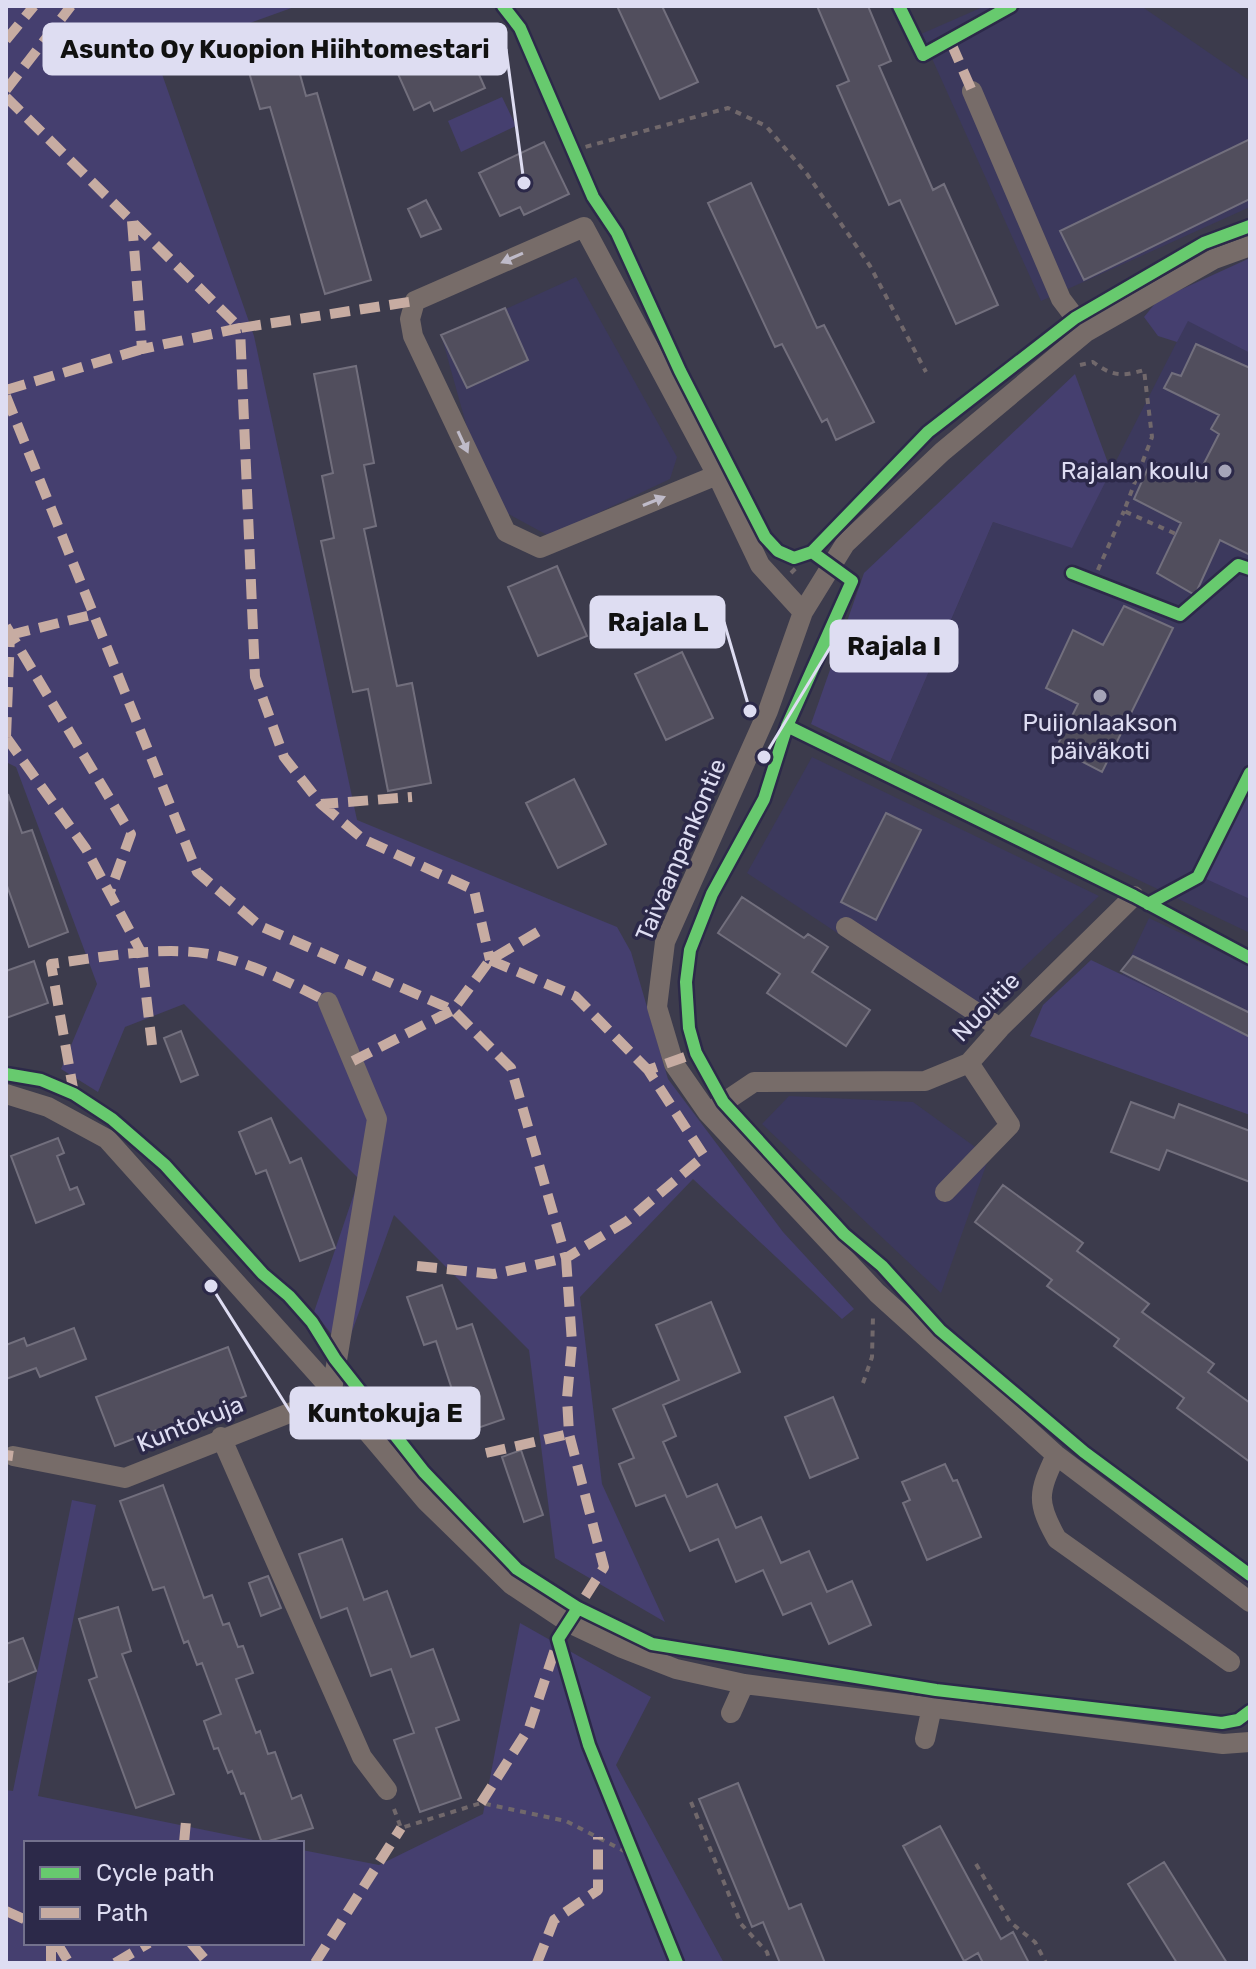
<svg xmlns="http://www.w3.org/2000/svg" width="1256" height="1969" font-family="Rubik,sans-serif">
	<style>
		.built { fill: #3c395d }
		.green { fill: #453f6f }
		.building { fill: #514e5d; stroke: #726f7d; stroke-width: 2 }
		.lines { fill: none; stroke-linecap: round; stroke-linejoin: round }
		.path { stroke: #71686b; stroke-width: 4; stroke-dasharray: 6 6; stroke-linecap: butt }
		.minor { stroke: #776c69; stroke-width: 20 }
		.quiet { stroke: #c7aca2; stroke-width: 10; stroke-dasharray: 20 10; stroke-linecap: butt }
		.cycleway-casing { stroke: #2c2949; stroke-width: 17 }
		.cycleway { stroke: #67ca6e; stroke-width: 12 }
		.oneway { fill: #bfbbc9 }
		.poi-dot { fill: #a5a4b8; stroke: #2c2949; stroke-width: 3 }
		.labels { text-anchor: middle; dominant-baseline: central; stroke-width: 7; stroke-linejoin: round; paint-order: stroke }
		.poi-label { font-size: 24px; fill: #deddf2; stroke: #2c2949; text-anchor: end }
		.street-label { font-size: 24px; fill: #deddf2; stroke: #2c2949 }
		.leader { fill: none; stroke: #deddf2; stroke-width: 3 }
		.callout-dot { fill: #deddf2; stroke: #2c2949; stroke-width: 3 }
		.callout { fill: #deddf2; stroke: #deddf2; stroke-width: 3 }
		.callout-label { font-size: 26px; text-anchor: middle; font-weight: bold; fill: #111 }
	</style>
	<rect width="100%" height="100%" fill="#3c3b4c"/>
	<path class="built" d="M985,6H1141L1250,81V207L1041,301L921,34Z
		M576,277L677,457L670,479L549,536L488,503L442,338Z
		M1188,320L1250,353V933L890,762L993,522L1072,547Z
		M812,757L1099,896L1000,990L973,1023L747,873Z
		M1149,918L1250,966V1036L1122,975Z
		M789,1096L913,1102L989,1157L941,1293L762,1124Z"/>
	<path class="green" d="M6,6H297L156,57L254,336L357,820L617,927L631,952L668,1079L783,1232L854,1309L842,1319L693,1179L580,1297L602,1484L665,1622L555,1558L529,1350L394,1215L345,1351L314,1312L359,1179L184,1004L125,1027L98,1092L61,1069L97,984L16,767L6,762Z
		M502,97L516,126L461,152L448,121Z
		M1250,258V353L1188,321L1177,342L1158,336L1144,317L1158,300Z
		M1075,374L1111,471L1072,548L993,522L890,762L811,724L864,573Z
		M1250,780V899L1204,878Z
		M1091,960L1250,1036V1115L1030,1036L1043,1005Z
		M72,1500L96,1505L38,1796L268,1843H26V1943H302V1850L379,1865L483,1814L520,1623L651,1697L616,1765L724,1963H6V1790L13,1791Z"/>
	<path class="building" d="M617,6H662L698,82L660,99Z
		M817,6H868L891,61L879,66L933,190L944,184L998,305L956,324L900,200L889,205L837,86L849,81Z
		M461,34L485,88L434,111L430,102L414,110L394,65Z
		M289,35L306,96L317,93L371,280L325,294L270,107L260,109L242,49Z
		M1250,139V199L1084,280L1060,231Z
		M544,142L569,194L524,215L520,207L500,216L479,173Z
		M751,183L817,328L824,325L874,422L836,440L827,419L822,422L782,344L775,347L708,203Z
		M426,200L441,229L421,237L408,209Z
		M505,308L528,360L467,388L441,335Z
		M1196,344L1250,368V555L1220,540L1195,595L1157,573L1181,523L1134,499L1151,461L1195,481L1219,434L1211,429L1219,415L1164,388L1172,373L1181,376Z
		M356,366L374,463L364,465L376,526L364,529L397,686L412,683L431,783L388,791L368,689L353,692L321,541L334,538L322,476L333,473L314,374Z
		M557,566L587,636L538,656L508,587Z
		M1124,606L1173,628L1102,772L1056,748L1078,704L1046,688L1073,630L1103,645Z
		M682,652L713,718L666,740L635,674Z
		M574,779L606,844L558,868L526,803Z
		M8,794L22,833L32,830L68,932L29,947L6,883Z
		M886,813L921,830L876,920L841,902Z
		M742,897L804,938L808,934L828,947L812,972L870,1010L846,1046L767,993L780,974L718,933Z
		M1133,956L1250,1013V1037L1121,971Z
		M34,961L48,1003L6,1018V971Z
		M181,1031L198,1075L181,1082L164,1038Z
		M1131,1102L1174,1118L1179,1104L1250,1131V1182L1167,1150L1159,1170L1111,1152Z
		M271,1118L290,1163L301,1158L335,1248L300,1261L266,1170L256,1174L239,1132Z
		M58,1138L64,1153L57,1156L70,1190L77,1187L84,1204L36,1223L11,1156Z
		M1003,1185L1083,1243L1077,1251L1149,1304L1142,1312L1214,1364L1208,1372L1250,1403V1462L1177,1408L1184,1398L1114,1346L1119,1339L1047,1286L1052,1280L975,1222Z
		M442,1285L457,1329L472,1324L504,1419L466,1432L436,1341L424,1345L407,1297Z
		M711,1302L740,1372L663,1405L676,1436L663,1442L687,1497L717,1484L736,1528L761,1517L781,1563L809,1551L827,1592L852,1581L871,1625L829,1644L811,1603L783,1615L763,1570L736,1582L718,1539L690,1551L665,1495L636,1506L619,1464L634,1458L613,1409L679,1380L656,1325Z
		M74,1328L86,1359L40,1377L36,1368L6,1379V1345L24,1338L27,1346Z
		M228,1347L246,1396L115,1446L96,1397Z
		M833,1397L858,1458L810,1478L785,1417Z
		M521,1450L543,1515L524,1522L502,1457Z
		M945,1464L953,1481L957,1480L981,1537L927,1560L903,1503L910,1500L902,1482Z
		M163,1485L204,1598L212,1595L223,1625L229,1623L238,1647L243,1646L253,1673L236,1679L256,1733L260,1731L268,1754L275,1752L292,1799L301,1795L313,1828L262,1843L244,1793L241,1794L232,1771L228,1773L218,1748L214,1749L204,1721L221,1714L202,1663L197,1665L188,1641L184,1643L164,1587L153,1590L120,1501Z
		M342,1539L364,1600L387,1591L411,1657L433,1649L459,1720L436,1728L461,1798L420,1812L394,1740L414,1733L391,1669L371,1676L347,1608L321,1618L299,1554Z
		M268,1576L281,1608L261,1616L249,1583Z
		M118,1607L131,1651L122,1654L174,1794L136,1808L89,1680L97,1677L79,1619Z
		M23,1638L36,1671L6,1683V1644Z
		M738,1783L789,1909L801,1904L825,1963H780L763,1922L752,1927L699,1799Z
		M940,1826L1001,1939L1013,1932L1029,1963H983L978,1953L964,1961L903,1846Z
		M1164,1862L1227,1963H1177L1128,1884Z"/>
	<g class="lines">
		<path class="path" d="M574,150L728,108L766,126L807,174L870,266L926,372
			M1080,365L1093,362C1112,376 1121,377 1144,370L1152,437L1124,511L1176,534
			M791,573L796,568L794,558
			M1093,581L1124,511
			M863,1383L872,1357L873,1316
			M691,1802L741,1924L767,1952L770,1963
			M394,1809L401,1828L481,1803L566,1821L636,1857
			M976,1864L1010,1922L1035,1942L1046,1963"/>
		<path class="minor" d="M972,91L1061,299L1086,332
			M1250,246L1214,259L1086,332L942,452L845,544L803,612L768,711L665,942L657,1007L674,1064L708,1113L877,1293L1056,1455L1250,1602
			M717,475L540,548L506,532L413,336L410,319L415,301L584,227L717,475L760,565L803,612
			M846,927L1000,1028
			M6,1094L48,1107L107,1139L332,1390L426,1501L512,1585L569,1623L622,1648L676,1669L744,1684L1223,1744L1250,1742
			M708,1113L754,1082L925,1081L969,1063L1000,1028L1134,896
			M945,1192L1010,1125L969,1063
			M221,1437L362,1757L387,1790
			M1056,1455C1038,1493 1036,1502 1057,1539L1230,1662
			M13,1456L125,1478L320,1401L332,1390L377,1119L328,1002
			M731,1713L744,1684
			M925,1739L932,1707"/>
		<path class="quiet" d="M6,40L34,6
			M951,43L972,91
			M6,90L71,6
			M6,97L240,328L415,301
			M132,221L142,349L240,328L255,677L284,757L321,804L412,797
			M6,390L142,349
			M6,396L197,872L260,926L453,1010L511,1068L566,1258L627,1221L704,1156L648,1070L696,1053
			M6,626L131,834L110,892
			M10,635L95,614
			M6,737L86,849L141,952L152,1045
			M6,737L10,635
			M321,804L363,839L474,890L490,960
			M490,960L575,996L648,1070
			M353,1061L453,1010L490,960L546,927
			M74,1094L51,964C103,957 168,944 219,956C257,966 293,984 328,1002
			M417,1266L494,1274L566,1258L572,1343L567,1398L569,1434L604,1567L578,1608
			M486,1453L569,1434
			M6,1455L13,1456
			M481,1803L529,1728L557,1643
			M184,1843L186,1821
			M6,1911L26,1920
			M51,1943V1963
			M57,1943L69,1963
			M191,1943L208,1963
			M115,1963L149,1943
			M315,1963L401,1828
			M537,1963L554,1920L598,1890V1837"/>
		<defs>
			<path id="cycleway" d="M503,6L520,28L593,197L617,233L680,371L765,537L778,551L794,558L812,552L928,432L1075,318L1204,243L1250,226
				M899,6L923,55L1011,6
				M812,552L852,581L787,726L764,799L712,894L690,950L686,982L689,1028L696,1053L723,1102L844,1234L882,1266L940,1330L1084,1452L1250,1575
				M1072,573L1180,615L1238,565L1250,569
				M787,726L1134,896L1250,958
				M1148,904L1198,877L1250,773
				M6,1074L41,1080L74,1094L112,1119L165,1165L263,1274L289,1296L312,1322L335,1359L424,1472L517,1569L578,1608L652,1644L936,1690L1222,1723L1238,1720L1250,1711
				M578,1608L558,1639L589,1745L677,1963"/>
		</defs>
		<use href="#cycleway" class="cycleway-casing"/>
		<use href="#cycleway" class="cycleway"/>
	</g>
	<defs><path id="oneway-solid" d="M-6-.8H1V-3.2L6.5 0L1 3.2V.8H-6Z" transform="scale(2)"/></defs>
	<g class="oneway">
		<use href="#oneway-solid" transform="translate(512 258) rotate(156)"/>
		<use href="#oneway-solid" transform="translate(463 442) rotate(65)"/>
		<use href="#oneway-solid" transform="translate(654 501) rotate(-22)"/>
	</g>
	<g class="poi-dot">
		<circle cx="1225" cy="471" r="8"/>
		<circle cx="1100" cy="696" r="8"/>
	</g>
	<g class="labels">
		<g class="poi-label">
			<text x="1209" y="471">Rajalan koulu</text>
			<text x="1100" y="723" text-anchor="middle">Puijonlaakson<tspan x="1100" dy="28">päiväkoti</tspan></text>
		</g>
		<g class="street-label">
			<text transform="translate(681 850) rotate(-67)">Taivaanpankontie</text>
			<text transform="translate(986 1007) rotate(-46)">Nuolitie</text>
			<text transform="translate(190 1424) rotate(-22)">Kuntokuja</text>
		</g>
	</g>
	<path class="leader" d="M524 183L506 49M750 711L724 622M764 757L831 646M211 1286L291 1413"/>
	<g class="callout-dot">
		<circle cx="524" cy="183" r="8"/>
		<circle cx="750" cy="711" r="8"/>
		<circle cx="764" cy="757" r="8"/>
		<circle cx="211" cy="1286" r="8"/>
	</g>
	<g class="callout">
		<rect x="44" y="24" width="462" height="50" rx="8"/>
		<rect x="591" y="597" width="133" height="50" rx="8"/>
		<rect x="831" y="621" width="126" height="50" rx="8"/>
		<rect x="291" y="1388" width="188" height="50" rx="8"/>
	</g>
	<g class="callout-label">
		<text x="275" y="58">Asunto Oy Kuopion Hiihtomestari</text>
		<text x="658" y="631">Rajala L</text>
		<text x="894" y="655">Rajala I</text>
		<text x="385" y="1422">Kuntokuja E</text>
	</g>
	<rect width="1256" height="1969" fill="none" stroke="#deddf2" stroke-width="16"/>
	<rect x="24" y="1841" width="280" height="104" fill="#2c2949" stroke="#73718d" stroke-width="2"/>
	<rect x="40" y="1867" width="40" height="12" fill="#67ca6e" stroke="#73718d" stroke-width="2"/>
	<text x="96" y="1881" font-size="24" fill="#deddf2">Cycle path</text>
	<rect x="40" y="1907" width="40" height="12" fill="#c7aca2" stroke="#73718d" stroke-width="2"/>
	<text x="96" y="1921" font-size="24" fill="#deddf2">Path</text>
</svg>
